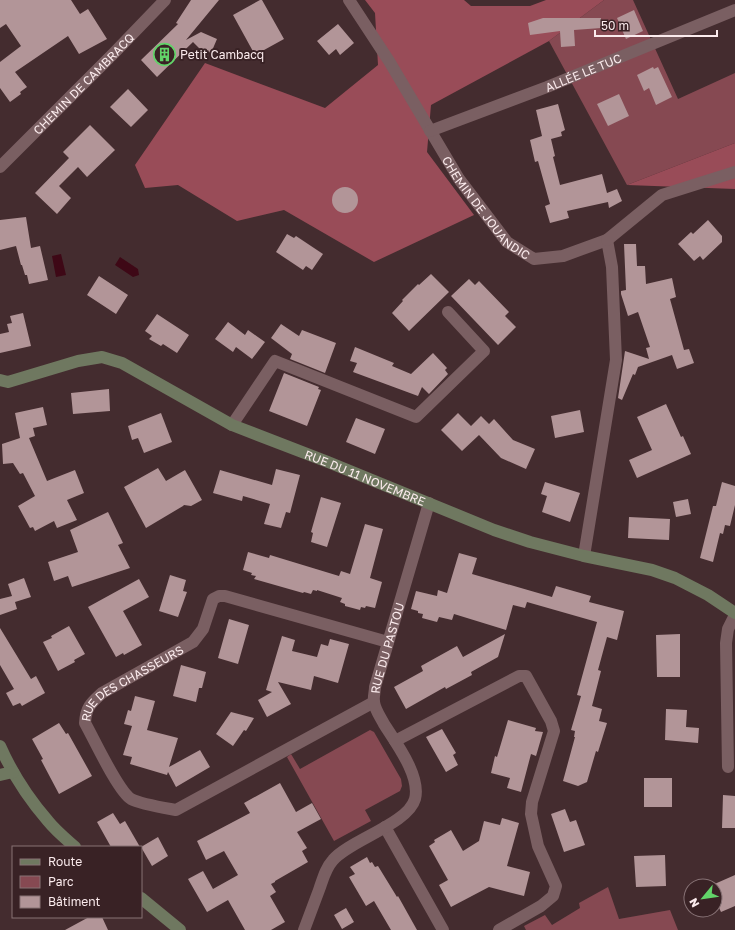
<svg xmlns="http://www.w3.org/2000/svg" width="735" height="930" font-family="'Golos Text',sans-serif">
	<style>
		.green { fill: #864952 }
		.forest { fill: #994c58 }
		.water { fill: #3e0816 }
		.building { fill: #b29598 }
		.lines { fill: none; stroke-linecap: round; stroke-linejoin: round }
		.street { stroke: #7a5f62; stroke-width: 12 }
		.secondary { stroke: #6f7860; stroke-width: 12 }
		.labels { text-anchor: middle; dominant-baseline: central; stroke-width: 4; stroke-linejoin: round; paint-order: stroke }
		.poi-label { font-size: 12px; fill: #fbebed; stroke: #392225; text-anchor: start }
		.street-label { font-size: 12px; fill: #fbebed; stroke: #392225 }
	</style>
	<rect width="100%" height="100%" fill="#442c2f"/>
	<path class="green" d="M604,0H633L678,99L735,73V143L627,185L549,41Z
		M370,730L374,732L401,779L402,786L400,791L365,810L371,821L334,841L287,757L291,754L300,769Z
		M608,887L619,919L670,910L678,930H526L524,926L545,915L552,925L580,908L579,903Z"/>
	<path class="forest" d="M365,0H464L471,6H530L546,0H604L549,41L431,105L427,152L474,215L374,262L284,210L237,221L178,185L145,188L135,165L205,63L325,108L378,65L375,13Z
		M735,143V189L627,185Z"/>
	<path class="water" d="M61,254L66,275L56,277L52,256Z
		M120,257L138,269L139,275L133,277L115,265Z"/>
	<path class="building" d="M0,0H71L80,14L88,9L107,39L79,54L68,36L15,72L27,87L20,92L21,94L10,102L0,88V62L21,46L6,24L0,28Z
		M191,0H219L186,40L201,32L217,39L211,53L199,48L193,42L157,77L141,60L178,24L176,23Z
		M260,0H262L284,39L255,55L233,15Z
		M634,10L643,31L626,39L617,18Z
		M543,18H601V28L574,30L575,46L561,47L560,31L530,35L528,23Z
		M338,24L354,43L340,55L336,49L329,55L317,41Z
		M653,67L654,69L658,67L672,97L656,105L649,88L644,91L637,75Z
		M128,89L148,110L131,127L110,107Z
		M619,94L629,116L608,126L597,104Z
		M558,104L565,130L561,132L562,136L551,139L555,156L553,157L560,185L602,174L607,193L617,189L622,201L609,208L608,202L567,211L569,218L550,223L545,206L550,204L538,161L535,162L530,140L542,136L536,110Z
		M90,125L115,150L87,177L78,167L59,186L71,198L57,214L35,193L69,158L63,152Z
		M332 200a13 13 0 1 1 26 0a13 13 0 1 1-26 0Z
		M26,217L31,248L40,246L48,280L29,284L27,275H25L22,265H21L16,246L0,250V220Z
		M708,220L722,236V242L703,260L700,256L694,261L678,244L691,232L693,234Z
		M287,234L294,238L296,236L323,254L312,270L306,266L303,270L276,252Z
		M624,244H636L637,266H645L646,284L672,278L676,297L670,299L684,350L689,349L694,363L677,369L672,355L638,367L635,375L633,374L622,400L618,398L625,351L649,359L646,348L650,347L638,312L628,316L621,294V291L626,290Z
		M431,274L449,292L409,331L392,313L403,301L402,300L418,284L419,285Z
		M99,276L128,295L116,314L87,295Z
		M469,279L475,285L479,281L509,312L505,316L516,327L498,345L451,296Z
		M23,313L31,346L0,353V334L9,332L7,324L12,323L10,316Z
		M157,314L189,335L177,353L163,344L161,346L149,339L152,336L145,331Z
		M228,322L245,335L248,330L265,342L252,359L236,347L233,352L215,339Z
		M281,324L299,336L302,330L336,343L325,373L290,359L292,354L271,338Z
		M355,347L394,363L392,366L411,374L433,353L447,368L445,370L448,374L429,394L422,387L418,396L353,372L357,363L350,361Z
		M284,373L319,387L318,389L321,390L307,426L269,411Z
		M109,389L110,411L73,414L71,393Z
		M666,404L681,437L683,436L691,454L637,478L629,460L652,450L637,417Z
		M43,407L47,425L33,428L35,436L29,438L47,481L75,470L84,493L67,500L77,520L57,528L54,521L35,531L33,527L30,528L18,506L35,496L23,473L20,474L13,463L3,464L2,444L20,438L15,413Z
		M580,410L584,432L555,438L551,416Z
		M161,413L172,442L144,453L138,438L132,440L128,426Z
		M458,413L471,426L481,416L489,424L494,419L513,440L535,449L526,469L501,458L479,435L462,451L441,430Z
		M356,418L385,429L375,454L346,442Z
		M158,468L166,481L185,470L202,500L191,506L184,505L183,506L146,528L124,487Z
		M276,469L300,475L290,513L286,512L281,528L264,524L270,504L243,496L242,501L213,493L220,470L272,485Z
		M545,482L580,493L570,522L542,512L547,496L541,494Z
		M722,482L735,486V505L730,526L725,525L723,534L720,533L713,562L700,558L713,506H716Z
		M321,497L341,503L327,547L311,542L313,533L311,532Z
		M688,499L691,514L676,517L673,502Z
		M108,512L123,543L118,545L130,568L72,587L68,576L54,581L48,562L78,552L70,530Z
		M629,517L670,519L669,540L628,538Z
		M365,524L383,529L370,578L382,582L375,608L366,606L365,608L361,607L360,610L345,606V604L340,602L342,598L317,590V591L313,590L311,594L304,592L303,593L254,579L256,576L251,575L252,573L243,570L248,552L269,558L270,555L339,576L341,571L350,574Z
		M459,553L477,558L472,574L552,597L556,586L591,596L589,602L624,611L617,640L607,637L598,670L601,671L592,706L602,709L599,721L607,723L598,752L596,751L587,782L578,786L563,781L575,737H574L575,731L571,730L581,696L577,695L597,622L527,602L525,608L513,605L506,630L454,614L452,620L439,617L437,622L422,618L423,614L418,613V611L411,609L416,591L437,596L438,590L447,593Z
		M170,575L186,580L183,591L187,592L178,617L159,611Z
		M24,578L31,597L15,602L17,609L0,615V599L12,596L8,584Z
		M139,579L149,597L123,611L142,645L124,655L123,653L116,657L88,607Z
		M229,619L249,625L238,664L218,658Z
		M69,626L85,654L74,660L75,662L58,671L43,642L52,638L51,636Z
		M0,628L31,679L36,676L45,693L22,706L20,703L13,706L6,693L14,689L0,665Z
		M505,634L498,657L471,672L472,675L446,689L445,687L406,709L394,687L423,671L421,666L457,646L463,657Z
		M680,634V677H657L656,635Z
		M282,636L295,640L292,651L317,657L321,644L328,646L330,639L349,644L338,683L314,676L311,690L278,682L291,704L267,717L258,700L272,692L266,690Z
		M181,665L206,672L202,688H199L196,702L173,696Z
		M135,696L155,701L147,730L178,738L169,767L200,750L210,767L176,787L168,772L167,775L130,764L132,757L123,755L132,726L124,724L128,710L131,711Z
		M666,709L687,710L686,727L699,728L698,743L665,740Z
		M231,712L254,718L246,731L244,730L233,746L216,734Z
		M508,720L536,728L535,731L543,732L536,756L531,754L521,792L507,788L510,778L491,773L495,756L497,757Z
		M59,723L66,734L68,733L92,776L59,794L41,760L43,759L32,739Z
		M442,729L456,753L453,755L458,765L446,772L426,737Z
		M644,778H672V807H644Z
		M280,783L296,812L312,803L321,819L297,832L307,848L302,851L308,862L275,881V882L271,884L276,892L270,896L285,922L271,930H245L228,900L207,912L188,879L203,871L213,889L238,875L224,851L206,860L197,841L250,813L244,803Z
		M723,795L735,796V828H722Z
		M565,809L570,822L576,820L585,845L564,852L551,814Z
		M113,813L120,824L125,821L140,847H111L97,822Z
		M502,818L519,823L507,866L530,872L524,896L489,887L451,907L439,885L448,880L429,846L435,842L434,840L451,830L463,851L479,841L484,821L500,825Z
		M158,837L168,856L152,866L141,847Z
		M665,855L666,886L636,887L634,856Z
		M367,857L370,863L372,862L375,867L378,866L397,897L398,896L417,930H391L374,901L366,906L349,877L355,874L350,867Z
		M735,875V906L721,912L715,899V886H710Z
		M346,908L354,922L342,929L334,915Z
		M89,917H102L108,930H65Z"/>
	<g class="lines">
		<g class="street">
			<path id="s1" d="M349,0L389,61L459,179L507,242L534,259L563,256L607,240L612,267L616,360L584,556"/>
			<path id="s2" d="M430,131L547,87L735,10"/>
			<path id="s3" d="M0,167L114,53L165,0"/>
			<path d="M607,240L662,195L735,172"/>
			<path d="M232,425L275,361L416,417L484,351L448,312"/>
			<path id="s4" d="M374,702L176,810C165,808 140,804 131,799C118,791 94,739 85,723C86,707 91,703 102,693L193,642L203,629L213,599L219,596H225L388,642"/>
			<path d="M395,741L519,676H526L551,721L554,731L532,802L531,814L538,846L556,886L553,896L541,906L499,930"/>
			<path d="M728,767L726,643L728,629L735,615"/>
			<path d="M385,827L443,930"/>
			<path id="s5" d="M304,930C309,917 314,903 319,890C323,879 325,869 333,860C350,840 408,824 415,799C421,776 396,743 384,724C381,718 375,710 374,702C373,698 375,692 375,687L429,503"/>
		</g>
		<g class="secondary">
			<path id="s6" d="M0,380L8,382L78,361L102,357L122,363L232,425L328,462L494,530L530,542L584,556L652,570L675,578L708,595L735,613"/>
			<path d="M0,746C12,773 28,798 48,821C56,831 66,839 75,847"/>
			<path d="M0,775L13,772"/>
			<path d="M141,898L180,930"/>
		</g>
	</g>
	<defs>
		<symbol id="building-ring" viewBox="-11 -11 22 22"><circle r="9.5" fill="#392225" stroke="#62d469" stroke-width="1.5"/><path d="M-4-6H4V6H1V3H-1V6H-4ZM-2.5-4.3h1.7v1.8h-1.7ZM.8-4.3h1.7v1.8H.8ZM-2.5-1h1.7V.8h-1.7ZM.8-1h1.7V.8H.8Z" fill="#62d469"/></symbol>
	</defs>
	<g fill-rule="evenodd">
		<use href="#building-ring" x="152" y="42" width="25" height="25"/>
	</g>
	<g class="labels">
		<g class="poi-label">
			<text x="180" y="54">Petit Cambacq</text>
		</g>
		<g class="street-label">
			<text stroke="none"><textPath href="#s2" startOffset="164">ALLÉE LE TUC</textPath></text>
			<text stroke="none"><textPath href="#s3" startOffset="118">CHEMIN DE CAMBRACQ</textPath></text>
			<text stroke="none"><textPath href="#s1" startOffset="250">CHEMIN DE JOUANDIC</textPath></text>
			<text stroke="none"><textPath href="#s6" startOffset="396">RUE DU 11 NOVEMBRE</textPath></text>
			<text stroke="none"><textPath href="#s5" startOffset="343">RUE DU PASTOU</textPath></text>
			<text stroke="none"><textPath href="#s4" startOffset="426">RUE DES CHASSEURS</textPath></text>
		</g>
	</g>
	<rect x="12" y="846" width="130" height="72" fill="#392225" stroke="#877275"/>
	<rect x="20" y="859" width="20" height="6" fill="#6f7860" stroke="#877275"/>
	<text x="48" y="866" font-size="12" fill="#fbebed">Route</text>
	<rect x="20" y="876" width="20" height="12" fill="#864952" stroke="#877275"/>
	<text x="48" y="886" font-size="12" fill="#fbebed">Parc</text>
	<rect x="20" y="896" width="20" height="12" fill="#b29598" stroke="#877275"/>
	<text x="48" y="906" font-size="12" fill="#fbebed">Bâtiment</text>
	<g transform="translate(703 898) rotate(241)"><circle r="19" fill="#392225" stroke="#877275"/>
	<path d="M0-3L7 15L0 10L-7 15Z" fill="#62d469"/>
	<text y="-6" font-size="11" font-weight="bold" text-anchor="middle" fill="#fbebed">N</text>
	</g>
	<path d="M595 30v6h122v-6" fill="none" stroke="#fbebed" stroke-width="2"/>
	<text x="601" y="30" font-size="12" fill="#fbebed" stroke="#392225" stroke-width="3" paint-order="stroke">50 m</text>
</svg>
